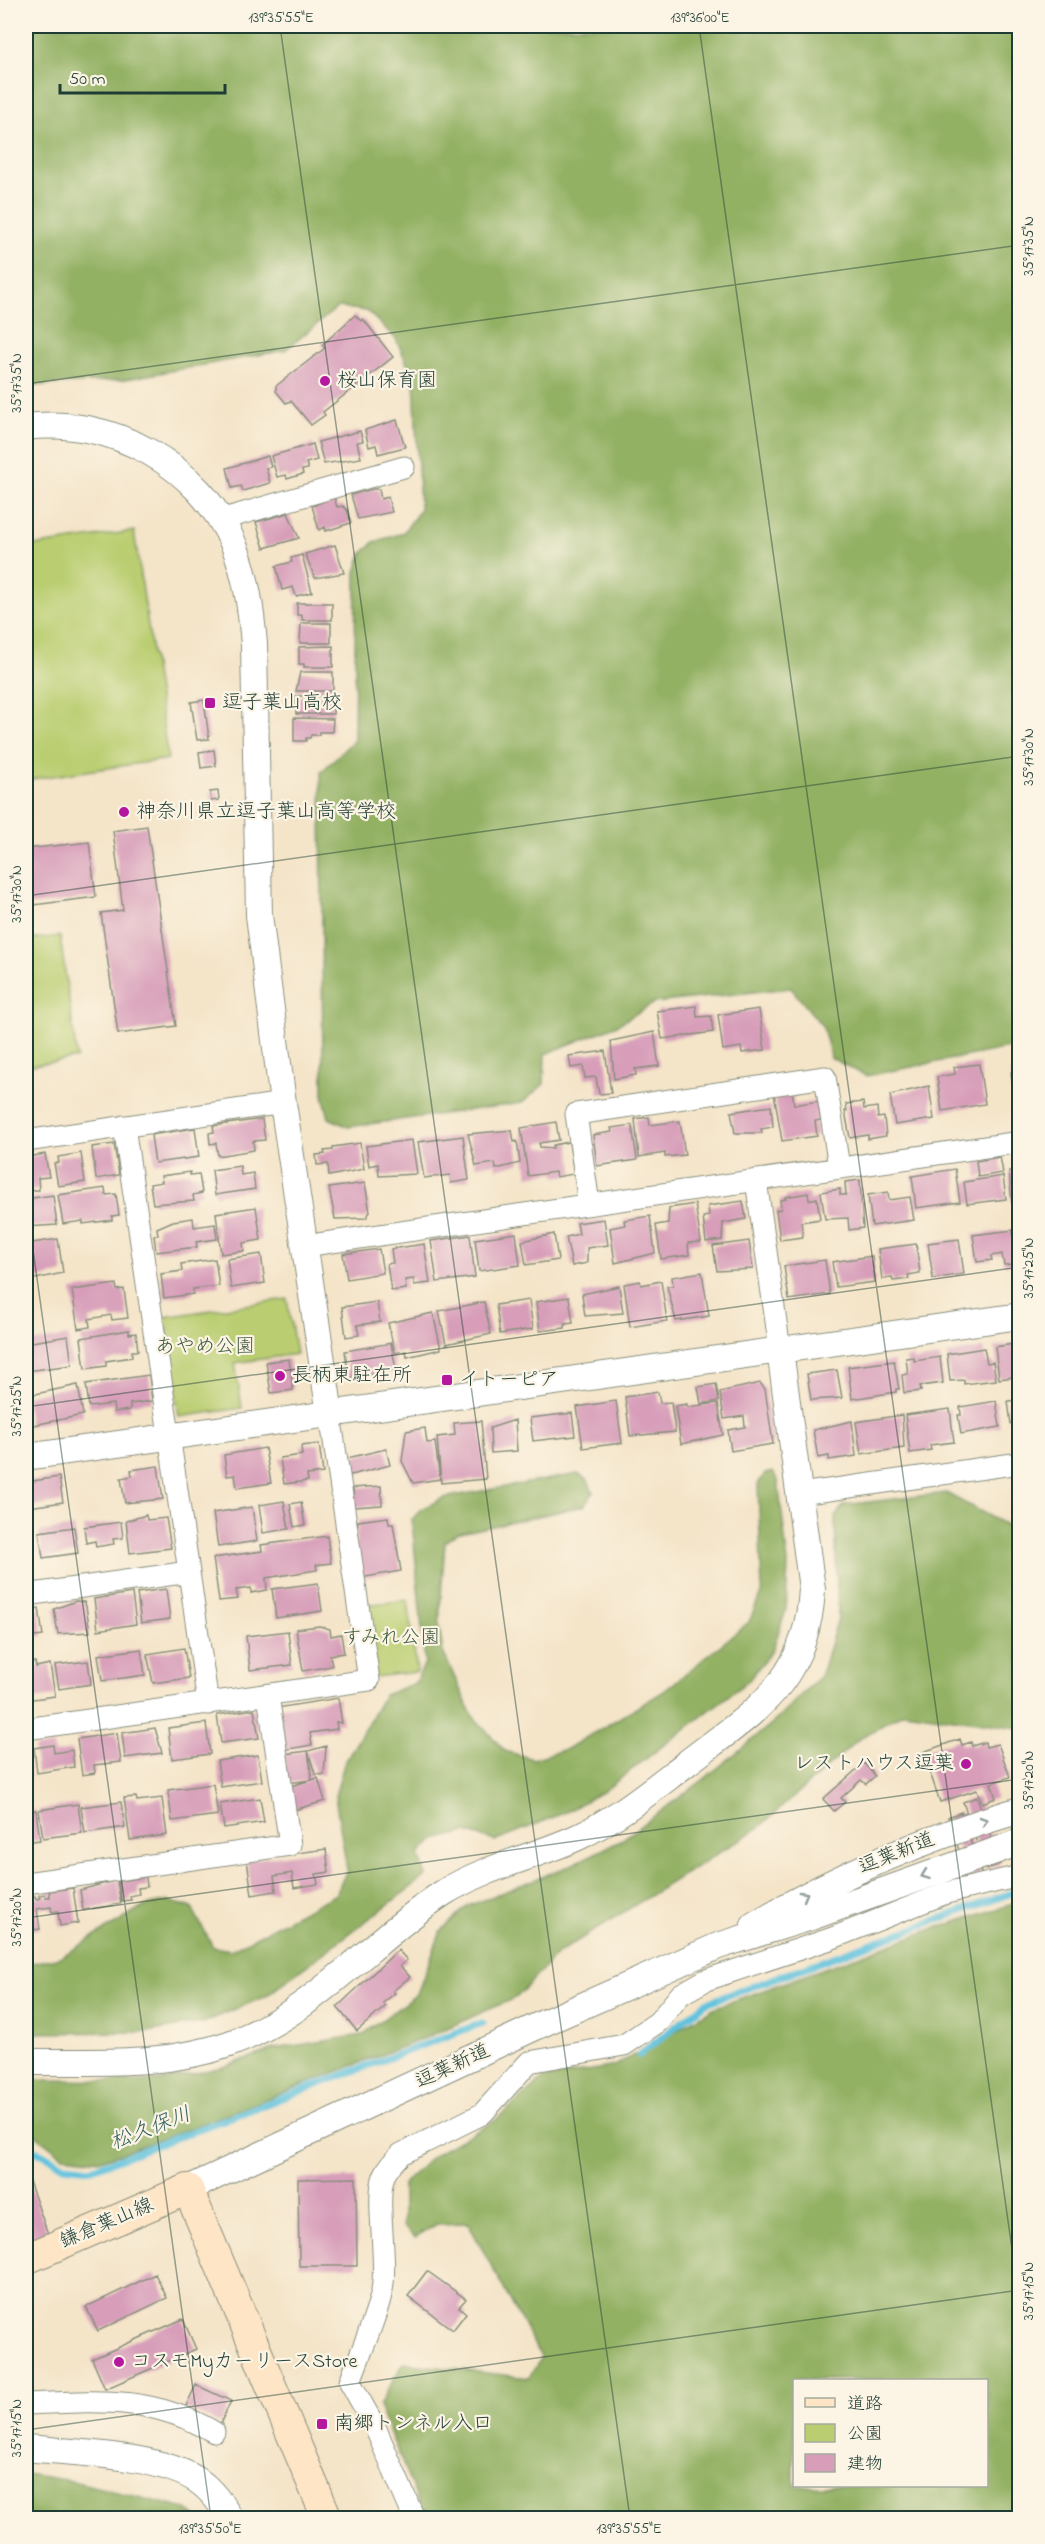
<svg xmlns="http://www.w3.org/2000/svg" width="1045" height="2544" font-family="'Indie Flower','Klee One',sans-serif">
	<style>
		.green { fill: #bace71; stroke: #6c8652; stroke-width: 1.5 }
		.forest { fill: #93b163; stroke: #59774c; stroke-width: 1.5; fill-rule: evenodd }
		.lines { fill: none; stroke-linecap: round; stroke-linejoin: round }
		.stream { stroke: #60c2de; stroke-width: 7 }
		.building { fill: #d79db9 }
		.minor-casing { stroke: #8a907e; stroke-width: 23 }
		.tertiary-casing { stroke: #8a907e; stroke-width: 28 }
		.secondary-casing { stroke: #8a907e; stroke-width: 32 }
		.minor { stroke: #fff; stroke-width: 21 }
		.tertiary { stroke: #fff; stroke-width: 26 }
		.secondary { stroke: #fde5c5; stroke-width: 30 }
		.oneway { stroke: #8f9e9a }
		.ticks { fill: none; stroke: #1f3d34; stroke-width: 1.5; stroke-opacity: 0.45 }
		.poi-dot { fill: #b5179e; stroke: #fcf5e5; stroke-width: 2 }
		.labels { text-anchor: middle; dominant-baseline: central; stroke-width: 4.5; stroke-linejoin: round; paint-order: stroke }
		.poi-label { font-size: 20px; fill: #1f3d34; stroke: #fcf5e5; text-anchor: start }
		.park-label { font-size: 20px; fill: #3e5a40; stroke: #fcf5e5 }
		.street-label { font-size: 20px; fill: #1f3d34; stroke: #fcf5e5 }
		.water-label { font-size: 21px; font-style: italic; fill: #2f5e5e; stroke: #fcf5e5 }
		.neatline { fill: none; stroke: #1f3d34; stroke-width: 2 }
		.ticks-label { font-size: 15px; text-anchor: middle; fill: #1f3d34 }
	</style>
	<rect width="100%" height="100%" fill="#fcf5e5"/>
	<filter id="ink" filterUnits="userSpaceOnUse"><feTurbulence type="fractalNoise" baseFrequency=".0167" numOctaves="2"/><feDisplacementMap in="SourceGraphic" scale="12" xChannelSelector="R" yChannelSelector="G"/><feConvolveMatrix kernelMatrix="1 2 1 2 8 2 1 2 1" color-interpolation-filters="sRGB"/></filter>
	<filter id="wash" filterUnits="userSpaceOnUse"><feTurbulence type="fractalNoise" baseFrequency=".008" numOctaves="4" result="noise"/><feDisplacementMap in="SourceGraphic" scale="24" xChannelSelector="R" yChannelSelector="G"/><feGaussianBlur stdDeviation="1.35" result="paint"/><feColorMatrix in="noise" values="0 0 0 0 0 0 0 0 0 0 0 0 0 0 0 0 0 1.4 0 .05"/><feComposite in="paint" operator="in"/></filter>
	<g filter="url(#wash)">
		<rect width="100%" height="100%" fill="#f4e4c8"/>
		<path class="green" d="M134,531L168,759L26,780V547Z
			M60,936L77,1058L26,1066V940Z
			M287,1299L296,1354L235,1363L242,1408L179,1417L165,1317Z
			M408,1600L417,1672L374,1677L365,1605Z"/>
		<path class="forest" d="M26,26H1019V1046L866,1076L831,1058L823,1027L791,988L654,1003L615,1026L545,1054L544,1084L522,1103L348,1127L329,1118L323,1095L321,772L354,740L356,572L362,554L374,542L403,533L420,510L414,379L396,339L367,311L338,307L285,350L121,380L26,386Z
			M773,1472L778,1481L788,1563L786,1610L773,1649L749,1680L605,1790L566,1812L495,1841L466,1832L435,1840L419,1854L426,1876L266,1996L205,2022L147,2032L26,2033V1964L61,1957L145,1906L169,1901L192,1908L213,1947L231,1950L336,1894L347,1870L335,1796L344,1764L384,1695L415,1683L425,1663L412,1520L420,1510L443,1498L578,1474L588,1480L593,1493L584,1506L456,1534L445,1542L439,1626L443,1652L472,1715L505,1751L533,1759L567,1749L663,1692L749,1622L762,1591L758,1484L765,1474Z
			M946,1493L1019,1532V1728L904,1712L859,1739L757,1829L558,1953L517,1997L425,2038L165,2138L101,2160L63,2156L26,2128V2080L161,2081L227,2066L274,2049L362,2035L417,1994L441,1931L468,1906L569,1866L620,1841L703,1780L776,1720L821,1675L838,1618L835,1519L843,1505Z
			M1019,1902V2518H425L379,2406L403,2363L529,2378L541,2357L468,2223L437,2224L415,2237L403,2227V2184L433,2155L493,2122L543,2079L615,2066L714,2008L930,1930ZM794,2380H986V2486H794Z
			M26,2474L72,2481L186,2509L196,2518H26Z"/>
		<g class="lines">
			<path class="stream" d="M639,2055L706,2003L1020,1890
				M26,2145L64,2166L92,2169L482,2023"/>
		</g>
		<g id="blocks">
			<path class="building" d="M355,315L361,321L363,319L393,357L323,412L325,415L311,425L291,401L286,403L276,391V386L325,348L322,345Z
				M397,420L405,447L378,454L376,445L369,447L365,430Z
				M360,431L363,441L357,442L361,458L324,464L318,442Z
				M313,444L317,460L306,463L308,469L302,470L303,474L287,479L286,475L277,477L271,456Z
				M268,456L271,467L266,468L270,483L243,491L241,486L232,488L227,468Z
				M373,489H379L381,499L388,497L392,512L358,519L351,495Z
				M334,497L337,507L343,506L347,510L351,523L326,531L325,527L319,530L312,506Z
				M288,513L299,538L264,548L256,522Z
				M335,545L344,573L315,578L305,554Z
				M302,555L312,592L296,596L293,587L282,590L276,566L292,562L291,558Z
				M297,603H332V620H302V615H297Z
				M301,623H331V643H300Z
				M333,646V667H304V664H299V647Z
				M300,672H333V691H296Z
				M296,696H333V714H296Z
				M204,700L209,739L197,740L191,702Z
				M294,718L333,719L332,732H319V735H311L310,738H306V741H294Z
				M214,750L216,766L201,768L199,752Z
				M218,791L219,800L211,801L210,792Z
				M147,826L176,1026L118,1034L101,913L123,910L113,831Z
				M89,842L96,897L26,906V849Z
				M696,1006L697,1017L711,1016L713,1032L662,1039L657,1011Z
				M759,1009L765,1050L742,1053L741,1047L723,1050L718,1015Z
				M654,1032L659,1066L635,1069L636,1075L614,1079L611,1041Z
				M605,1051L611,1093L599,1094L596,1077L585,1078L583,1066L571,1068L569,1056Z
				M979,1064L985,1104L942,1111L937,1077L955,1074L954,1067Z
				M1020,1070V1080L1012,1081L1011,1072Z
				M929,1086L934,1119L895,1125L890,1095Z
				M792,1090L794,1105L818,1101L821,1120L815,1121L817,1136L782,1141L774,1093Z
				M863,1102L864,1109L877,1107L878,1118L884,1117L886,1136L868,1139V1135L850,1138L845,1111H847L846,1104Z
				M771,1106L773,1127L761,1129L762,1133H735L731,1112Z
				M649,1117L650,1125L680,1121L685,1155L665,1157V1153L639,1157L635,1119Z
				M262,1119L265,1140L253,1141L254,1150L218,1156L216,1143L210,1144L209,1133L214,1132L213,1126Z
				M556,1122L559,1140L539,1143L540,1147L553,1148V1145L569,1142L574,1174L556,1177L555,1172L528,1176L521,1128Z
				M632,1125L637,1160L597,1166L593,1135L612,1132L611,1128Z
				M195,1128L199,1157L155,1163L151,1135Z
				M512,1130L514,1142L517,1141L520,1163L496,1169L495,1163L476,1166L468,1134Z
				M463,1136L469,1180L451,1183L450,1175L424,1178L418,1142Z
				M412,1140L417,1174L379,1176L378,1164L369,1166L366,1146Z
				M360,1143L364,1169L329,1176L328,1164L317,1165L316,1155L325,1154L324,1151L333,1150V1147Z
				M114,1144L119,1175L96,1179L92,1147Z
				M81,1153L85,1182L58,1186L54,1163H59L58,1157Z
				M45,1154L49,1177L38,1178L39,1190L26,1191V1157Z
				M1000,1157L1003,1173L978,1177L976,1161Z
				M240,1166L241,1175L253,1173L255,1189L215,1195L212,1170Z
				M955,1169L960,1202L916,1208L912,1176Z
				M1020,1170V1202L1012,1203L1009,1171Z
				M190,1172V1175L199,1174L202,1193L193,1195L194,1201L153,1204L150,1184L162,1182L161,1176Z
				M1003,1176L1006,1199L967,1204L964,1182Z
				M860,1180L863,1228L849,1230L848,1218L825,1219L821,1192L840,1189V1195H846L845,1182Z
				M365,1183L370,1212L366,1218L335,1219L329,1188Z
				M105,1188L106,1195L116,1194L119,1215L112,1216V1220L83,1224V1221L63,1224L58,1195Z
				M888,1192L889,1200L910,1197L914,1220L872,1226L868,1195Z
				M808,1193L809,1200L817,1198L820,1219L801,1222L803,1237L780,1240L776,1210L781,1209L780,1200L786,1199L785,1197Z
				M53,1195L57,1225L26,1227V1199Z
				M743,1201L746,1219L723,1223L722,1240L706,1242L703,1217L709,1216L708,1206Z
				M695,1204L701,1242L688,1243L689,1255L661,1259L656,1225L668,1223L669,1208Z
				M256,1207L261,1240L243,1243L244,1251L221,1254L216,1213Z
				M650,1216L655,1253L615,1263L610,1228L625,1225L624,1220Z
				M193,1218L194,1227L215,1224L217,1239L196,1242L197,1247L156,1252L154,1235H158L157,1228L173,1221Z
				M604,1219L608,1245L587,1248V1263L572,1266L566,1237L579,1234L577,1223Z
				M1013,1230L1015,1264L1004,1265L1002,1254L991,1256L992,1260L977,1262L973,1235Z
				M516,1233L520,1265L479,1271L475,1239Z
				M554,1234L558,1260L526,1265L522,1241Z
				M470,1235L475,1277L437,1282L431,1241Z
				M58,1239L63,1273L26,1281V1244Z
				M959,1239L964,1274L933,1279L928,1243Z
				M749,1241L753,1269L717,1271L713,1246Z
				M424,1244L430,1283L414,1285V1279L405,1280L406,1289L391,1291L387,1264L393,1263L391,1249Z
				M916,1244L920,1273L908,1275L909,1279L893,1281L892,1277L882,1279L878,1249Z
				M379,1249L383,1273L347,1279L343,1254Z
				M261,1254L265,1283L231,1288L227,1259Z
				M872,1256L875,1282L836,1287L832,1262Z
				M215,1259L219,1286L193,1289V1294L164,1298L161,1274L182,1271L181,1264Z
				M825,1260L830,1294L789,1300L784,1266Z
				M702,1272L709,1316L676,1321L667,1286H673L672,1277Z
				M640,1281L641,1285L661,1281L667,1321L630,1327L624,1284Z
				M116,1284L117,1290L124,1289L128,1318L112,1320L111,1315L89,1319L90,1327L78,1329L72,1290Z
				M619,1286L623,1313L585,1316L582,1294Z
				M569,1297L573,1323L565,1324V1328L540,1331L536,1302Z
				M529,1300L533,1329L500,1334L496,1305Z
				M377,1302L380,1322L357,1325L359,1335L346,1337L342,1307Z
				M484,1302L491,1334L446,1344L439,1311Z
				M433,1313L441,1349L407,1357L406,1351L395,1353L388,1323Z
				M129,1330V1334L136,1333L138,1351H132V1357L106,1361V1366L85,1369L81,1338Z
				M68,1336L72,1365L27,1371L26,1343Z
				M391,1343L396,1370L349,1378L345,1351Z
				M1020,1343V1376L999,1379L995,1347Z
				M984,1348L987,1363L993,1362L996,1380L964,1384V1380L950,1381L947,1354Z
				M914,1357V1361L940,1357L943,1383L920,1386L921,1391L904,1393L902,1375L908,1374L906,1358Z
				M289,1359L293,1390L271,1393L266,1362Z
				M894,1361L899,1389H896V1392L852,1399L848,1367Z
				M837,1370L842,1398L811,1400L807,1374Z
				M149,1375L152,1401L130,1404V1410L114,1412L113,1404L89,1407L86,1384Z
				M760,1383L765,1389L773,1444L731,1451L728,1430L745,1427L744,1416L724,1419L720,1392Z
				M716,1384L719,1401L701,1404L698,1387Z
				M78,1385L83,1415L29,1426L26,1396Z
				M658,1392L660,1403L671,1402L675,1432L630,1436L625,1397Z
				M1020,1400V1429H1018L1017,1423L1011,1424L1008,1401Z
				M616,1401L622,1443L583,1448L577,1407Z
				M996,1401L1000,1427L961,1434L958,1415H961L960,1407Z
				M718,1403L723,1435L681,1444L675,1406L687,1404V1407Z
				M950,1409L954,1442L930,1445L931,1450L910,1453L905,1415Z
				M572,1413L575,1436L533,1441L530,1418Z
				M902,1415L904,1448L861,1454L856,1422Z
				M515,1420L517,1451L491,1453L490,1428Z
				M481,1421L486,1479L441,1483L437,1437L455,1435L454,1423Z
				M852,1421L856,1456L829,1460V1456L818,1458L813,1430Z
				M425,1428L427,1443L435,1442L440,1479L413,1483L402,1461L406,1431Z
				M319,1444L323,1473L307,1475L308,1481L284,1484L280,1458L302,1455L301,1446Z
				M265,1448L271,1483L237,1488L235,1475L227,1476L224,1455Z
				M386,1449L390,1465L347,1476L343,1459Z
				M158,1466L163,1499L125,1503L121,1478L132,1476L131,1470Z
				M59,1477L63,1502L29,1507L26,1482Z
				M381,1486L382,1505L354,1507L353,1488Z
				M284,1501L289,1529L263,1533L259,1505Z
				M301,1502L305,1525L294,1527L290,1504Z
				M252,1507L257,1541L218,1547L213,1513Z
				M146,1515L147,1520L166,1518L171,1548L130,1553L126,1521Z
				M388,1517L389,1524H393L401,1571L360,1578L355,1547L358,1521Z
				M121,1522L123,1538L113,1539L114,1544L96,1547L95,1541L86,1543L84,1527Z
				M74,1527L78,1553L43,1558L39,1532Z
				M30,1535L33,1556L26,1557V1536Z
				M327,1536L331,1563L316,1565L317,1570L266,1578L267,1590L251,1593V1588L236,1590L238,1599L219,1601L213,1558L262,1551L261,1545Z
				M318,1583L322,1611L276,1618L272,1589Z
				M166,1589L170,1619L141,1623L137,1593Z
				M132,1593L136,1624L98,1630L94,1599Z
				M76,1601L84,1602L86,1606L90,1632L58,1634L54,1609Z
				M39,1608L43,1636L26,1638V1610Z
				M319,1626L330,1629L331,1636L341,1634L344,1653L330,1655L332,1666L303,1671L296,1629Z
				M288,1631L292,1665L250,1670L246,1636Z
				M184,1648L189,1678L153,1683L147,1654Z
				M141,1649L145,1675L102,1681L98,1655Z
				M88,1661L91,1684L59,1689L55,1665Z
				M35,1662L36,1667L50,1664L55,1696L26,1700V1664Z
				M338,1698L342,1723L336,1722L337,1729L310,1733L312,1745L283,1750L276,1708Z
				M254,1709L259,1738L221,1743L217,1715Z
				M206,1723L210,1754L172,1759L168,1728Z
				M155,1728L162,1753L125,1758L122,1733Z
				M117,1733L121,1762L94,1765L95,1773L82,1775L77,1739Z
				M960,1739L962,1745L971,1742L972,1746L985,1742L986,1747L998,1744L1010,1777L991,1783L996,1798L982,1803L977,1790L940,1802L923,1752Z
				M53,1745L54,1753L72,1750L74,1767L37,1773L34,1748Z
				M326,1746L324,1775L315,1774L308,1751Z
				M308,1751L312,1780L287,1783L284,1754Z
				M27,1755L30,1778L29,1782H26Z
				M258,1755L262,1781L221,1787L217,1761Z
				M864,1763L875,1776L866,1784L861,1780L841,1798L845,1802L834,1811L823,1799Z
				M318,1778L325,1801L294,1810L287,1787Z
				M213,1784L218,1815L172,1821L168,1790Z
				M136,1797L137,1801L162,1798L167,1835L130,1840L124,1798Z
				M977,1797L1000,1864L986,1869L963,1802Z
				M260,1798L264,1822L224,1828L220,1804Z
				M121,1802L125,1827L85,1833L81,1807Z
				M78,1804L82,1833L43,1838L39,1810Z
				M36,1810L40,1840L26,1842V1812Z
				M961,1812L982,1876L969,1881L948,1817Z
				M326,1849L329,1872L316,1874L318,1884L294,1888L292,1873L274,1876L276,1891L252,1895L247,1860Z
				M146,1877L147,1887L138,1888L139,1894L130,1896L131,1900L122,1901L118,1881Z
				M117,1880L121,1904L83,1910L80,1890Z
				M73,1888L78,1923L60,1926L58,1911L52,1912L51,1907L37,1909L40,1929L26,1931V1897L35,1896L36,1899L40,1898L39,1895L45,1894L46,1897H50L49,1891Z
				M398,1950L407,1960L400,1966L410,1977L393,1991L395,1993L383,2003L386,2006L357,2031L337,2007Z
				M26,2173L48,2234L26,2244Z
				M356,2178L357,2266H299L298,2179Z
				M427,2271L466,2299L459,2307L466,2313L453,2330L408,2296Z
				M155,2274L167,2298L98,2331L86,2307Z
				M183,2319L196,2349L105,2389L92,2359Z
				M196,2385L231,2401L220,2424L185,2408Z"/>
		</g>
	</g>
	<g filter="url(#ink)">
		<use href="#blocks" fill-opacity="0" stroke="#8a907e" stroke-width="1.5"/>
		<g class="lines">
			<defs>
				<path id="minor" d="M220,520L404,467
					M26,1141L283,1103
					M756,1180L780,1350
					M589,1204L576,1114L825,1077L839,1167
					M304,1246L1020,1142
					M800,1494L1020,1463
					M189,1572L208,1704
					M26,1595L189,1572L124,1126
					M26,1729L369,1680L330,1414
					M26,1883L290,1845L268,1695
					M26,2404C97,2401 150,2395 214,2432
					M414,2518L375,2427L350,2382C360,2352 376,2321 382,2290C388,2260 375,2199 384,2176C388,2167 394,2161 401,2154L482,2114L529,2062L624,2045L658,2022L681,1994L706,1980L830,1939L946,1893L1020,1876"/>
				<path id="tertiary" d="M26,427C111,416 200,465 234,545C247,577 251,610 254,644L259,915L283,1103L330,1414
					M26,1457L1020,1316
					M754,1925C839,1874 925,1838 1020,1810
					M26,2062C93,2061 164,2067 229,2044C314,2013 369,1942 443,1893C484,1867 535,1857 578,1837C616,1819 650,1791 683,1766C751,1713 807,1686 812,1589L780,1350
					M188,2189L546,2022L718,1946L811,1917L1020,1842
					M26,2448C74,2453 157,2454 197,2480C212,2490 221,2504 230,2518"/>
				<path id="secondary" d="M26,2259L188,2189L327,2518"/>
			</defs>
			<use href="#minor" class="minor-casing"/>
			<use href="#tertiary" class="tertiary-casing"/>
			<use href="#secondary" class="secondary-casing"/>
			<use href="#minor" class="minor"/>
			<use href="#tertiary" class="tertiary"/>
			<use href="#secondary" class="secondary"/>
		</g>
		<defs><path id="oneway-chevron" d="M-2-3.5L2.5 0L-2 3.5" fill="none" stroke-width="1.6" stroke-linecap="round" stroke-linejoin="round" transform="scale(1.5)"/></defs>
		<g class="oneway">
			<use href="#oneway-chevron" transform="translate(984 1821) rotate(-17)"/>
			<use href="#oneway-chevron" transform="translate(925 1875) rotate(160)"/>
			<use href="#oneway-chevron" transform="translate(804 1895) rotate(-30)"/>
		</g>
	</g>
	<path class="ticks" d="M280,26L630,2518M699,26L1020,2306M26,384L1020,245M26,896L1020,756M26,1200L211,2518M26,1407L1020,1267M26,1918L1020,1779M26,2430L1020,2290"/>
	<g class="poi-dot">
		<circle cx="325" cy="381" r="6"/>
		<rect x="204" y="697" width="12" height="12" rx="3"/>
		<circle cx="124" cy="812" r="6"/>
		<circle cx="280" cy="1376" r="6"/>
		<rect x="441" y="1374" width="12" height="12" rx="3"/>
		<circle cx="966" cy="1764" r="6"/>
		<circle cx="119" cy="2362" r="6"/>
		<rect x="316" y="2418" width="12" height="12" rx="3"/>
	</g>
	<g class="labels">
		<g class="poi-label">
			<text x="337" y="381">桜山保育園</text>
			<text x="222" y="703">逗子葉山高校</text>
			<text x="136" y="812">神奈川県立逗子葉山高等学校</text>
			<text x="292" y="1376">長柄東駐在所</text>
			<text x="459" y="1380">イトーピア</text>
			<text x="954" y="1764" text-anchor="end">レストハウス逗葉</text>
			<text x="131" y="2362">コスモMyカーリースStore</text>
			<text x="334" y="2424">南郷トンネル入口</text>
		</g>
		<g class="park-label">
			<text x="205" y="1347">あやめ公園</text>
			<text x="391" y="1638">すみれ公園</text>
		</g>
		<g class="street-label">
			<text transform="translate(897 1854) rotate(-22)">逗葉新道</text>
			<text transform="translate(453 2067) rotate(-25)">逗葉新道</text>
			<text transform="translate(107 2224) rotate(-23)">鎌倉葉山線</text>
		</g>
		<g class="water-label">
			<text transform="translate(151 2129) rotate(-21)">松久保川</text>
		</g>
	</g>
	<rect width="1045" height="2544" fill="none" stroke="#fcf5e5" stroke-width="66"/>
	<rect x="793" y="2379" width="195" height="108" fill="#fcf5e5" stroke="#a4ab9e" stroke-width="1.5"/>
	<rect x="805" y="2398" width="30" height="9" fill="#fde5c5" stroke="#a4ab9e" stroke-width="1.5"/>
	<text x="847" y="2409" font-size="18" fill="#1f3d34">道路</text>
	<rect x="805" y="2424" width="30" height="18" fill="#bace71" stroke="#a4ab9e" stroke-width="1.5"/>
	<text x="847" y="2439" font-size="18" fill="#1f3d34">公園</text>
	<rect x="805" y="2454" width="30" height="18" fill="#d79db9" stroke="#a4ab9e" stroke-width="1.5"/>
	<text x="847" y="2469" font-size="18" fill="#1f3d34">建物</text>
	<path d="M60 84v9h165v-9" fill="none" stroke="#1f3d34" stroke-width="3"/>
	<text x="69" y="84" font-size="18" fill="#1f3d34" stroke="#fcf5e5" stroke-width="4.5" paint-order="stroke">50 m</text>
	<rect x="33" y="33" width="979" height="2478" class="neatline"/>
	<g class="ticks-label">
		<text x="281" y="22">139°35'55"E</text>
		<text x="700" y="22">139°36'00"E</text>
		<text transform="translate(1028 246) rotate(-90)" y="5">35°17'35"N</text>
		<text transform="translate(16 383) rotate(-90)" y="5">35°17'35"N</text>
		<text transform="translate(1028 757) rotate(-90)" y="5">35°17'30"N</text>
		<text transform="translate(16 894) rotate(-90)" y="5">35°17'30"N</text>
		<text transform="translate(1028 1268) rotate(-90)" y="5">35°17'25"N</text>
		<text transform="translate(16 1406) rotate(-90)" y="5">35°17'25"N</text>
		<text transform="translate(1028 1780) rotate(-90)" y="5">35°17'20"N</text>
		<text transform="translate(16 1917) rotate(-90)" y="5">35°17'20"N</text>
		<text transform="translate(1028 2291) rotate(-90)" y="5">35°17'15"N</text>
		<text transform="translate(16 2428) rotate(-90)" y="5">35°17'15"N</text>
		<text x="210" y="2533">139°35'50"E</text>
		<text x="629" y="2533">139°35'55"E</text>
	</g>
</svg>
